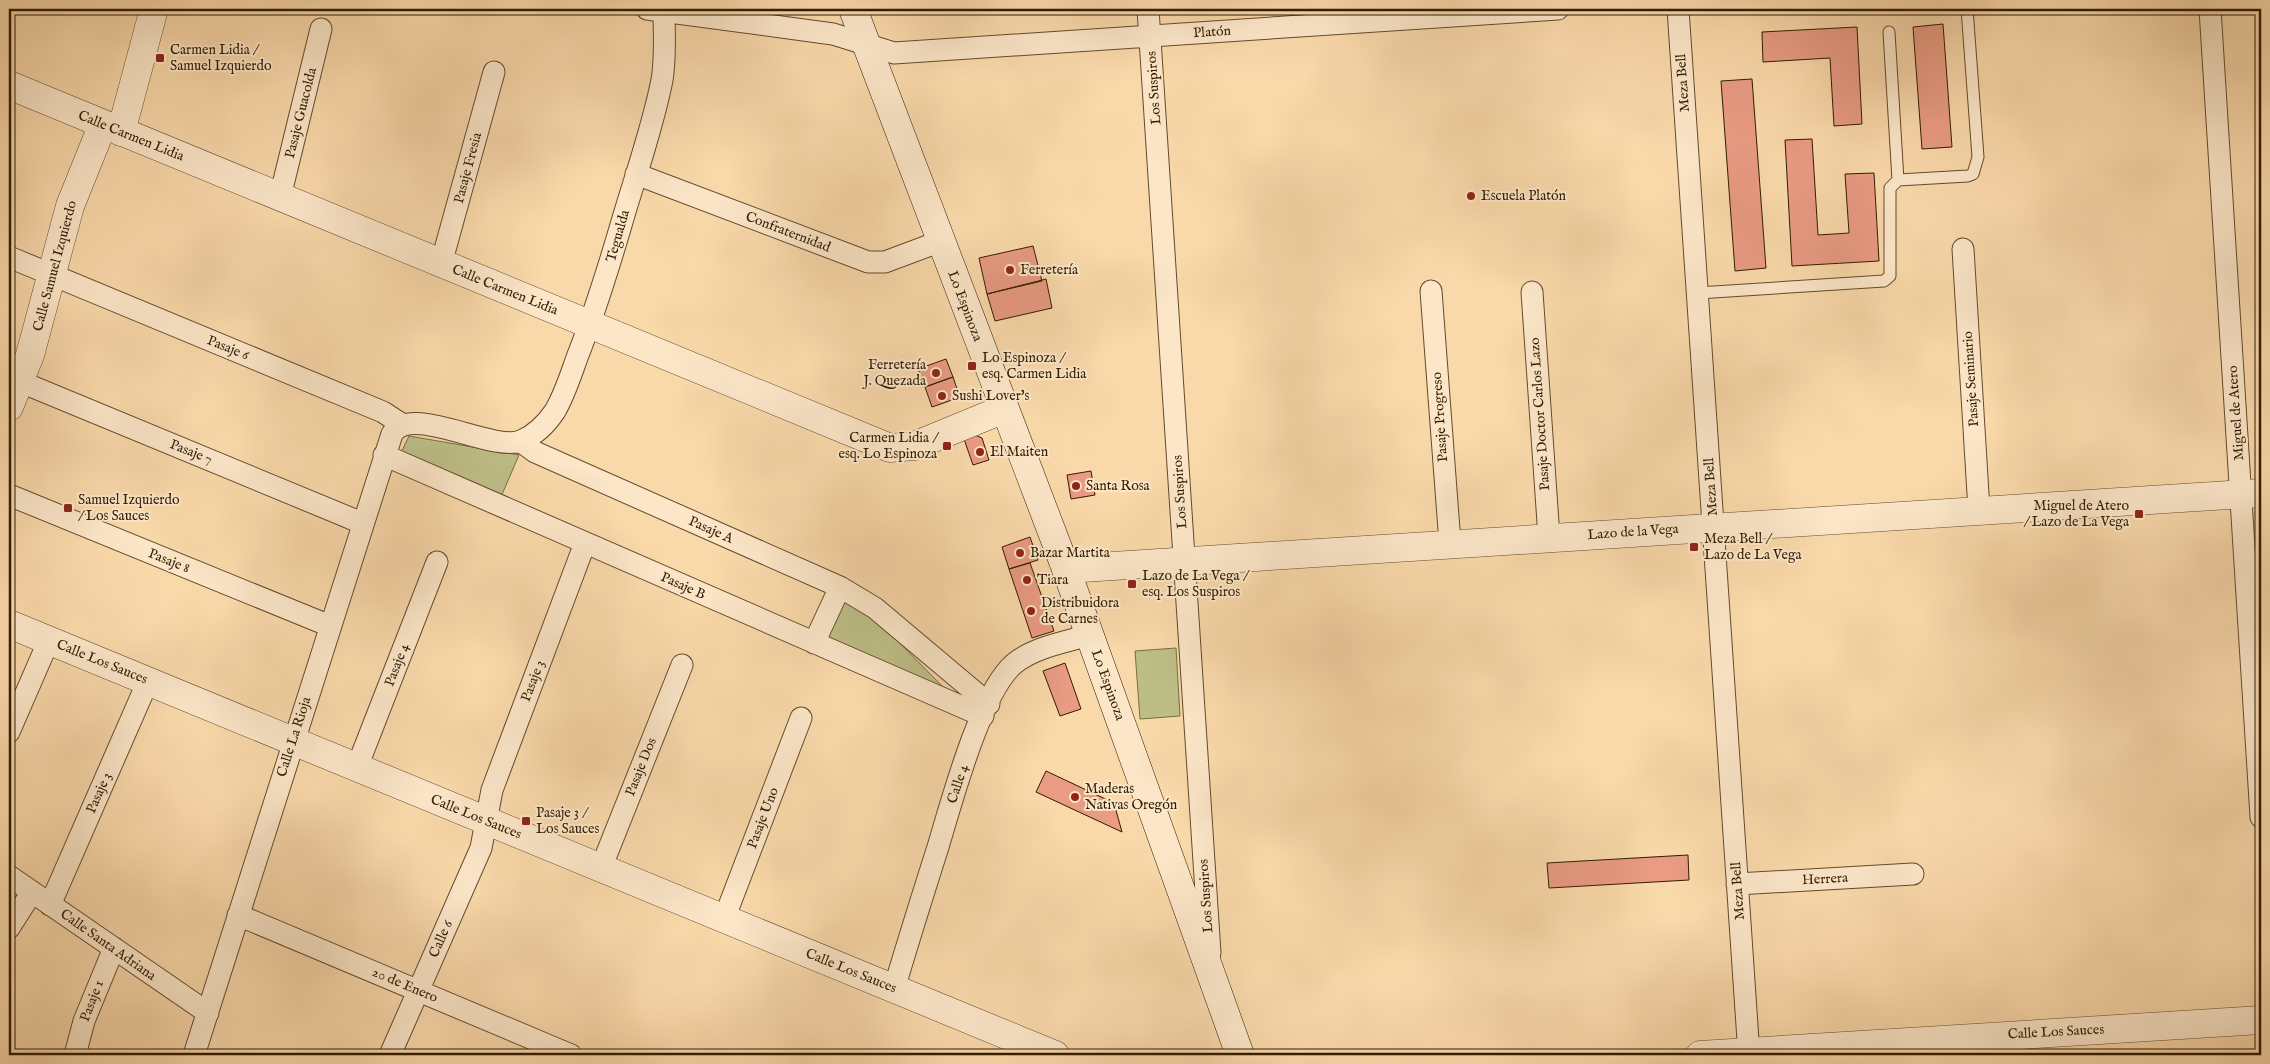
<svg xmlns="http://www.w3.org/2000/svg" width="2270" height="1064" font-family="'IM FELL English',serif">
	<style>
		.green { fill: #bebf88; stroke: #786e44 }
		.building { fill: #e99b83; stroke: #311c01 }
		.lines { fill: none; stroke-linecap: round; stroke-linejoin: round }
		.service-casing { stroke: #634b2b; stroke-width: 13 }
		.minor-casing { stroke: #634b2b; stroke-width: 23 }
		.tertiary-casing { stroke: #634b2b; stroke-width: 29 }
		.secondary-casing { stroke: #311c01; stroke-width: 29 }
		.service { stroke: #fbe6c8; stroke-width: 11 }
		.minor { stroke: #fbe6c8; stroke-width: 21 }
		.tertiary { stroke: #fbe6c8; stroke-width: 28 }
		.secondary { stroke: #fbe6c8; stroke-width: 28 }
		.poi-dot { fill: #8f2418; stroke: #fbe6c8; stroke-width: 2 }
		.labels { text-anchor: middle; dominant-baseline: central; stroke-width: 4; stroke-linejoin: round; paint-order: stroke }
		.street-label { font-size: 14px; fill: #311c01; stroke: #fbe6c8 }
		.poi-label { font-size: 14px; fill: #311c01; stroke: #fbe6c8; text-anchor: start }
	</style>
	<rect width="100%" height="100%" fill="#f9d8aa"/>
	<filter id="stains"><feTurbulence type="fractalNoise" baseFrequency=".004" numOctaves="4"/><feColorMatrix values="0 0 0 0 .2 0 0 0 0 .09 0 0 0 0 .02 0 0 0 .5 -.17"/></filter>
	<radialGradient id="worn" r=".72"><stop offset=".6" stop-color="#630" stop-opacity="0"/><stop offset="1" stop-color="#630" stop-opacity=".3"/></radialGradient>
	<path class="green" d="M409,436L519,455L500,499L400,455Z
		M843,598L868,611L956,700L823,641Z
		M1176,648L1180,716L1140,719L1135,651Z"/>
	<path class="building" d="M1943,24L1952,147L1922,149L1913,27Z
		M1857,27L1862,124L1834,126L1830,58L1763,62L1762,32Z
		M1752,79L1766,268L1735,271L1721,81Z
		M1812,139L1818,235L1849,233L1845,174L1874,173L1879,261L1792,266L1785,140Z
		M1033,246L1042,281L987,294L979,258Z
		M1046,279L1052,308L995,321L987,294Z
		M946,359L953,377L925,387L918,369Z
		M953,377L958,392L955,399L932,407L925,387Z
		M975,435L982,438L989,460L973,465L964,439Z
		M1091,471L1095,495L1071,499L1067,475Z
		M1030,537L1038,560L1009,569L1002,547Z
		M1030,563L1054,631L1032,638L1009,569Z
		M1065,663L1081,709L1060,716L1043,671Z
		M1046,771L1114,803L1122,832L1036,792Z
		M1688,855L1689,880L1549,888L1547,863Z"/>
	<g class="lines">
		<defs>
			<path id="service" d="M1889,32L1898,180
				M1698,293L1884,281L1890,276V188L1898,180L1968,176L1973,174L1978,157L1967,9"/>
			<path id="minor" d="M647,9L833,34L894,53L1558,9
				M1148,9L1210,953
				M1678,9L1749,1055
				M2210,9L2261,817
				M636,174L868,262H885L941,241
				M280,197L321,29
				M1963,249L1979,510
				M9,257L383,412L403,425
				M441,264L494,72
				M1431,291L1450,543
				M1532,292L1549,537
				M9,377L362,523
				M520,441L535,452L840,587L875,608L989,704
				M384,455L983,716
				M9,495L330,626
				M814,643L840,587
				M9,732L49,640
				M357,767L437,562
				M601,868L682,665
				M9,876L208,1013
				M1737,884L1913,874
				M50,905L148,681
				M238,915L571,1055
				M724,919L801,718
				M9,928L32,892
				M894,989C908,942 923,894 938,847C951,804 981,690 1015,663C1035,647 1066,642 1089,635
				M2001,1036L2003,1055
				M75,1055L84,1021L114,948
				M194,1055L392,434C411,403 491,452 521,441C535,435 547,423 555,411C565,394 571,374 578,355C596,309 610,263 624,215C637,171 653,126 662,80C666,57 664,33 664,9
				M390,1055L481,848L492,790L585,543"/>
			<path id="tertiary" d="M9,85L890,448L914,446L1004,409
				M121,132L154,9
				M9,407L30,355L70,206L103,124
				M1066,569L2261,493
				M9,624L1055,1055
				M1700,1055L2261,1020"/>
			<path id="secondary" d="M853,9L1066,569L1240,1055"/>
		</defs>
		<use href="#service" class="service-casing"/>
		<use href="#minor" class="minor-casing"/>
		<use href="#tertiary" class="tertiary-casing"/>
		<use href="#secondary" class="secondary-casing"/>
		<use href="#service" class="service"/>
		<use href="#minor" class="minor"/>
		<use href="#tertiary" class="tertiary"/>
		<use href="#secondary" class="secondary"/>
	</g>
	<g class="poi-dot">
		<rect x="155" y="53" width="10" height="10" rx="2.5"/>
		<circle cx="1471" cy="196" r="5"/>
		<circle cx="1010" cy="270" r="5"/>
		<rect x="967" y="361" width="10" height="10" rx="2.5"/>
		<circle cx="936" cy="373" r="5"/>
		<circle cx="942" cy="396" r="5"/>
		<rect x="942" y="441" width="10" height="10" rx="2.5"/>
		<circle cx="980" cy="452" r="5"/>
		<circle cx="1076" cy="486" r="5"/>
		<rect x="63" y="503" width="10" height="10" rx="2.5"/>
		<rect x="2134" y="509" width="10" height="10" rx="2.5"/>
		<rect x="1689" y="542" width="10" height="10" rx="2.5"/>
		<circle cx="1020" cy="553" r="5"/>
		<circle cx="1027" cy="580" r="5"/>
		<rect x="1127" y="579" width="10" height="10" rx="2.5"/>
		<circle cx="1031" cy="611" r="5"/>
		<circle cx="1075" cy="797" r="5"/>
		<rect x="521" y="816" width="10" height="10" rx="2.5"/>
	</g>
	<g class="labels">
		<g class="street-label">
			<text transform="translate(1212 32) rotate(-4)">Platón</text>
			<text transform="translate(1683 83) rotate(-94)">Meza Bell</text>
			<text transform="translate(1154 88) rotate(-94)">Los Suspiros</text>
			<text transform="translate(301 113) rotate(-76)">Pasaje Guacolda</text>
			<text transform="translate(131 136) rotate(22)">Calle Carmen Lidia</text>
			<text transform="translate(468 168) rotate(-75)">Pasaje Fresia</text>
			<text transform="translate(788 232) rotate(21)">Confraternidad</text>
			<text transform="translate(618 236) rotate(-74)">Tegualda</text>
			<text transform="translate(55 266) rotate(-75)">Calle Samuel Izquierdo</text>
			<text transform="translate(505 290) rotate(22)">Calle Carmen Lidia</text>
			<text transform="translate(965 306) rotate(69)">Lo Espinoza</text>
			<text transform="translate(228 348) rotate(22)">Pasaje 6</text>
			<text transform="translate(1971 379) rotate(-94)">Pasaje Seminario</text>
			<text transform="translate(2236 413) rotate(-94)">Miguel de Atero</text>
			<text transform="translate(1540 414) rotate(-94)">Pasaje Doctor Carlos Lazo</text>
			<text transform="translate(1440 417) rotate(-94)">Pasaje Progreso</text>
			<text transform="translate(191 452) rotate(22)">Pasaje 7</text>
			<text transform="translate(1711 487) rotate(-94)">Meza Bell</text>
			<text transform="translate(1180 492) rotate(-94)">Los Suspiros</text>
			<text transform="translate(711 530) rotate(24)">Pasaje A</text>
			<text transform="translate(1633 532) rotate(-4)">Lazo de la Vega</text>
			<text transform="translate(169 561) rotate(22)">Pasaje 8</text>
			<text transform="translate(683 586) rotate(24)">Pasaje B</text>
			<text transform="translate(102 662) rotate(22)">Calle Los Sauces</text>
			<text transform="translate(397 665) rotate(-69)">Pasaje 4</text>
			<text transform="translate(533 681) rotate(-69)">Pasaje 3</text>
			<text transform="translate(1108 685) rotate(70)">Lo Espinoza</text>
			<text transform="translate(294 737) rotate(-72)">Calle La Rioja</text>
			<text transform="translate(641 767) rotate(-68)">Pasaje Dos</text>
			<text transform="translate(958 784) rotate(-72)">Calle 4</text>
			<text transform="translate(99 793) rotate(-66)">Pasaje 3</text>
			<text transform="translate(476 817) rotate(22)">Calle Los Sauces</text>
			<text transform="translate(763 818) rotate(-69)">Pasaje Uno</text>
			<text transform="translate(1825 879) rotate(-3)">Herrera</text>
			<text transform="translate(1738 891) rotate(-94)">Meza Bell</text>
			<text transform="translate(1206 896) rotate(-94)">Los Suspiros</text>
			<text transform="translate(441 939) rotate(-66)">Calle 6</text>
			<text transform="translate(108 945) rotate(35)">Calle Santa Adriana</text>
			<text transform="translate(851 971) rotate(22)">Calle Los Sauces</text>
			<text transform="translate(405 985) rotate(23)">20 de Enero</text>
			<text transform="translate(92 1001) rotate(-69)">Pasaje 1</text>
			<text transform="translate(2056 1032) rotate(-3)">Calle Los Sauces</text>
		</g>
		<g class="poi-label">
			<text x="170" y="50">Carmen Lidia /<tspan x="170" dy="16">Samuel Izquierdo</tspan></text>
			<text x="1481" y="196">Escuela Platón</text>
			<text x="1020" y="270">Ferretería</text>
			<text x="982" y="358">Lo Espinoza /<tspan x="982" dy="16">esq. Carmen Lidia</tspan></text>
			<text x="926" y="365" text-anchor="end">Ferretería<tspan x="926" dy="16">J. Quezada</tspan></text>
			<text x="952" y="396">Sushi Lover's</text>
			<text x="937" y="438" text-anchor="end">Carmen Lidia /<tspan x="937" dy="16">esq. Lo Espinoza</tspan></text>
			<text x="990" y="452">El Maiten</text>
			<text x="1086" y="486">Santa Rosa</text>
			<text x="78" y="500">Samuel Izquierdo<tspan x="78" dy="16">/ Los Sauces</tspan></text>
			<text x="2129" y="506" text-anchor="end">Miguel de Atero<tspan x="2129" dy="16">/ Lazo de La Vega</tspan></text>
			<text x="1704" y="539">Meza Bell /<tspan x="1704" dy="16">Lazo de La Vega</tspan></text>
			<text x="1030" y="553">Bazar Martita</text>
			<text x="1142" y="576">Lazo de La Vega /<tspan x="1142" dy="16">esq. Los Suspiros</tspan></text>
			<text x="1037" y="580">Tiara</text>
			<text x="1041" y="603">Distribuidora<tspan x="1041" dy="16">de Carnes</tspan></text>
			<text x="1085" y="789">Maderas<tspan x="1085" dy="16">Nativas Oregón</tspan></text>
			<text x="536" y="813">Pasaje 3 /<tspan x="536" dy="16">Los Sauces</tspan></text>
		</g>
	</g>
	<rect width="2270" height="1064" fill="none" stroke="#f9d8aa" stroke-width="30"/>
	<rect x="10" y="10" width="2250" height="1044" fill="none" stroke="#311c01" stroke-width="2.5"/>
	<rect x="15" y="15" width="2240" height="1034" fill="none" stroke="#311c01"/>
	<rect width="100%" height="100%" filter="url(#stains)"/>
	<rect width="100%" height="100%" fill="url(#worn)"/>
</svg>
